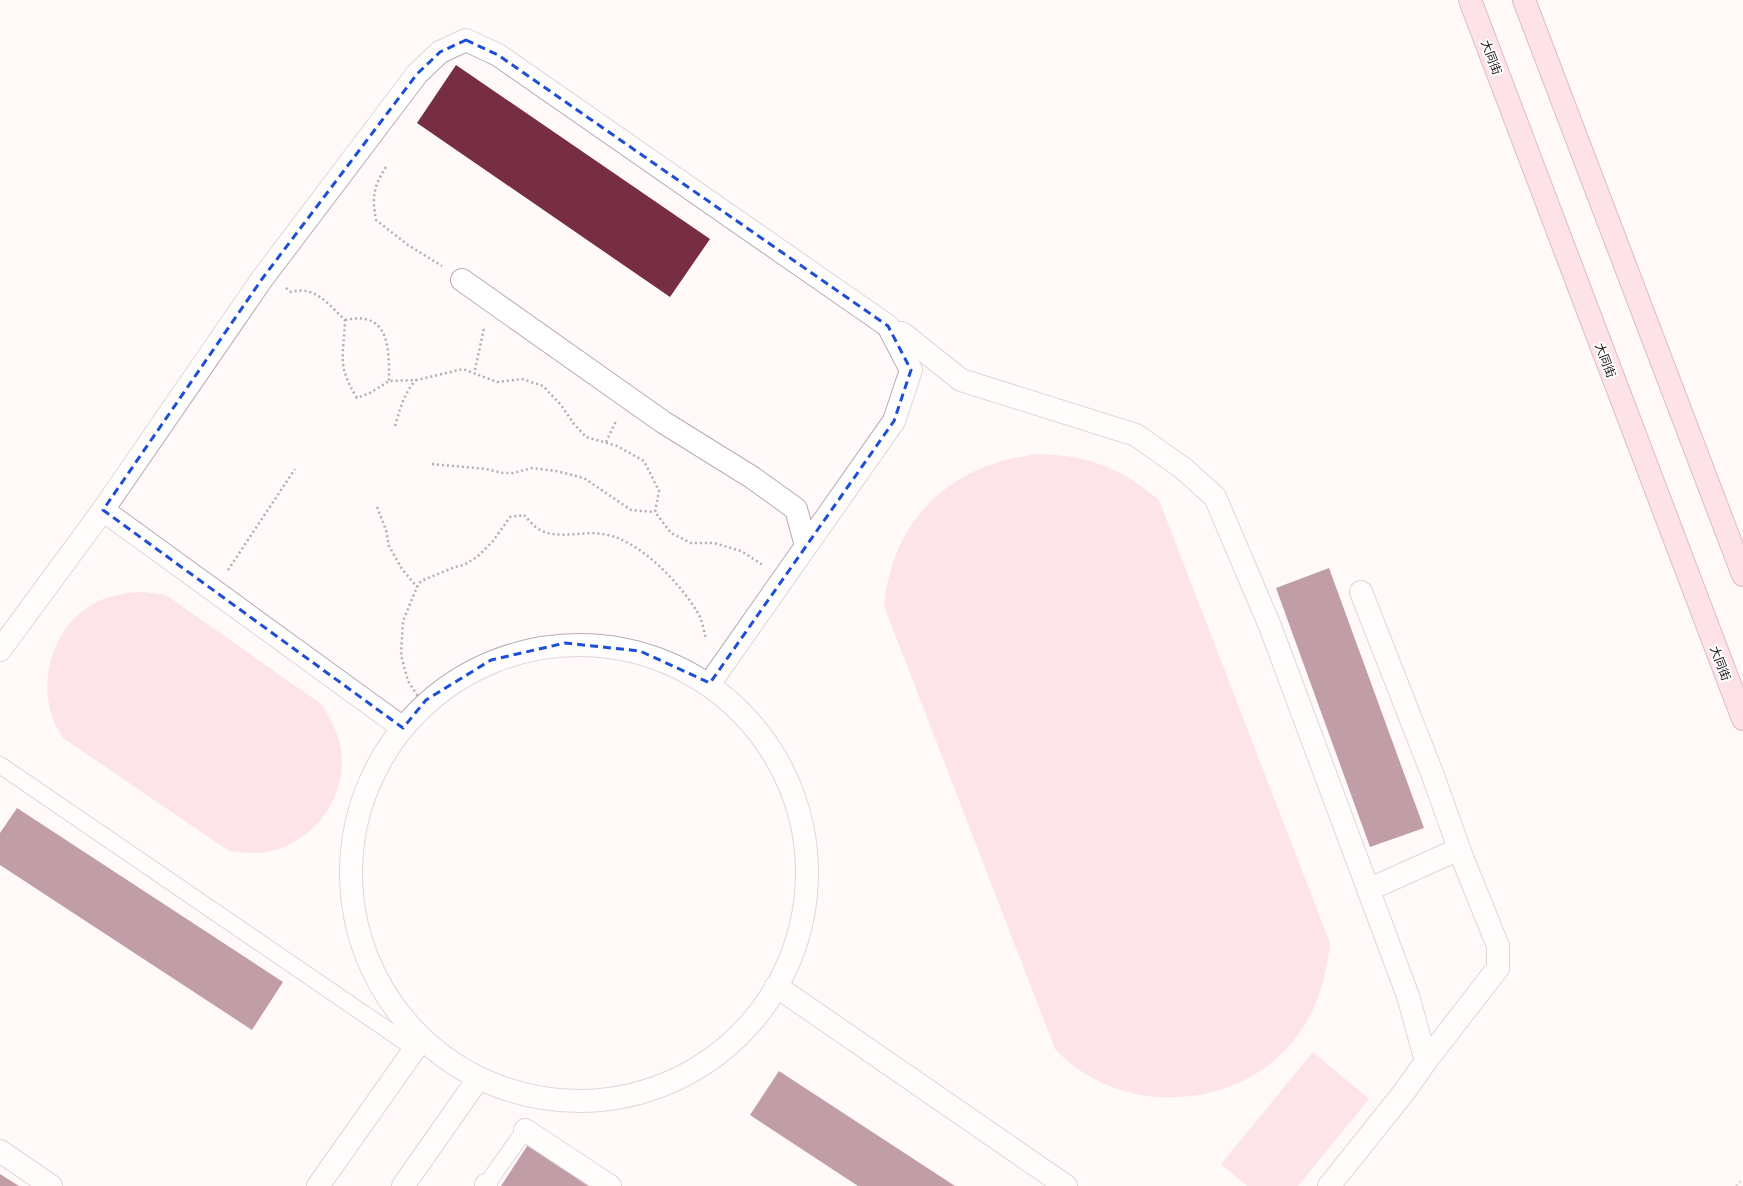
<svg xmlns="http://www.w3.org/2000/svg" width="1743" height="1186" font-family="Commissioner,'Noto Sans SC',sans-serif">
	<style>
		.green { fill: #f9cbd4 }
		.building { fill: #772e43 }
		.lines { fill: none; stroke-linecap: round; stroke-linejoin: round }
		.service-casing { stroke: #b9acaf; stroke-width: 18 }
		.minor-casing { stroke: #b9acaf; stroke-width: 24 }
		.primary-casing { stroke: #ab737f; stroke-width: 24 }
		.path { stroke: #b3adae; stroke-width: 2.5; stroke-dasharray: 2 3; stroke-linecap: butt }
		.service { stroke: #fff; stroke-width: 16 }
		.minor { stroke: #fff; stroke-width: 22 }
		.primary { stroke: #fac7d3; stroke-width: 22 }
		.marked { fill: none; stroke: #1d4ed8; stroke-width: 3; stroke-dasharray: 8 5; stroke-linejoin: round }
		.labels { text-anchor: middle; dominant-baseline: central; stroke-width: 4; stroke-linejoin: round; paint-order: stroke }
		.street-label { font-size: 12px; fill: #201b1c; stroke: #fff }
	</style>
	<rect width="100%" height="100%" fill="#fff9fa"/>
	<path class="green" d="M1040,454C1091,456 1120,468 1159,500L1330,943C1327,971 1321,996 1307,1021C1256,1111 1124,1123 1055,1049L884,606C893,517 952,463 1040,454Z
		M145,592L166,595L321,704C329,716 335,727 339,740C353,791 316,843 266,852C254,854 241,852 229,851L63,738C60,732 55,725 53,719C36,673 58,615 106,598C119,594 131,592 145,592Z
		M1313,1052L1369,1099L1298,1186H1247L1221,1164Z"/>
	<path class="building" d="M456,65L710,239L670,297L417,123Z
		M1329,568L1424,828L1370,847L1276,588Z
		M17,808L283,982L252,1030L0,865V833Z
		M779,1071L955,1186H858L750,1115Z
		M531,1140L601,1186H501Z
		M0,1174L19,1186H0Z"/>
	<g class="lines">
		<defs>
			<path id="service" d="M0,765L414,1048
				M486,1185L525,1130"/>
			<path id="minor" d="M462,280L663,422L753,478L796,509L806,546
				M902,333L961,380L1136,435L1184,469L1215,497L1270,626L1408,996L1426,1061L1405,1091L1329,1186
				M103,510L403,728
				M1361,592L1432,773L1462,857L1498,946V968L1426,1061
				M351 873a228 228 0 1 1 456 0a228 228 0 1 1-456 0Z
				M0,650L103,510L262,279L417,74L440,52L466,40L498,55L888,326L911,370L894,421L710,683
				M1368,890L1459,849
				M776,986L1066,1186
				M525,1130L610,1186
				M0,1151L51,1186
				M318,1186L421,1040
				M403,1186L478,1079
				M486,1186V1185"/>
			<path id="primary" d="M1470,0L1743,719
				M1524,0L1743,575"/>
		</defs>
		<use href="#service" class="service-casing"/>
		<use href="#minor" class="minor-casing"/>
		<use href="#primary" class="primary-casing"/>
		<path class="path" d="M386,167C373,188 372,196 376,220L408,245L442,266
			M286,288L291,292C315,285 329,305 345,320C344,356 336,364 357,398L370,393L389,381L417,380L463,369L497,382L522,379L543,386L561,405L574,424L586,437L617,446L644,461L659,491L655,512L671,533L691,543H714L741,551L763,565
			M345,320C390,310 389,349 389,381
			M475,370L484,328
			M395,426C400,409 404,393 416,380
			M606,442L616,421
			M432,464L486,469L503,473H513L532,468L556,471L584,478L631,510L655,512
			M377,507L386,530L389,546L402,569L417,587
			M228,570L295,469
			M423,704L408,681L401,655L403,621L417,587L421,581L455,567L464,565L477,557L493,541L510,517L524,515C529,520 535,528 542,531C562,539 582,531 602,534C638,538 680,583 698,613C702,620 704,631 706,639
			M1736,1186L1743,1179"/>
		<use href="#service" class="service"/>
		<use href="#minor" class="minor"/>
		<use href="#primary" class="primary"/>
	</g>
	<path d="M0 0H1743V1186H0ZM466,40L498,55L888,326L911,370L894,421L710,683L640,651L565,643L491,660L426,700L403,728L103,510L262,279L417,74L440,52Z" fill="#fff9fa" fill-opacity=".55" fill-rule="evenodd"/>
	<path class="marked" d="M466,40L498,55L888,326L911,370L894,421L710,683L640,651L565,643L491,660L426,700L403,728L103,510L262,279L417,74L440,52Z"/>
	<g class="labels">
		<g class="street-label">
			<text transform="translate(1492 57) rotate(69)">大同街</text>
			<text transform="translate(1606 360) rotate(69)">大同街</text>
			<text transform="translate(1721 663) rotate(69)">大同街</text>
		</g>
	</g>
</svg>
